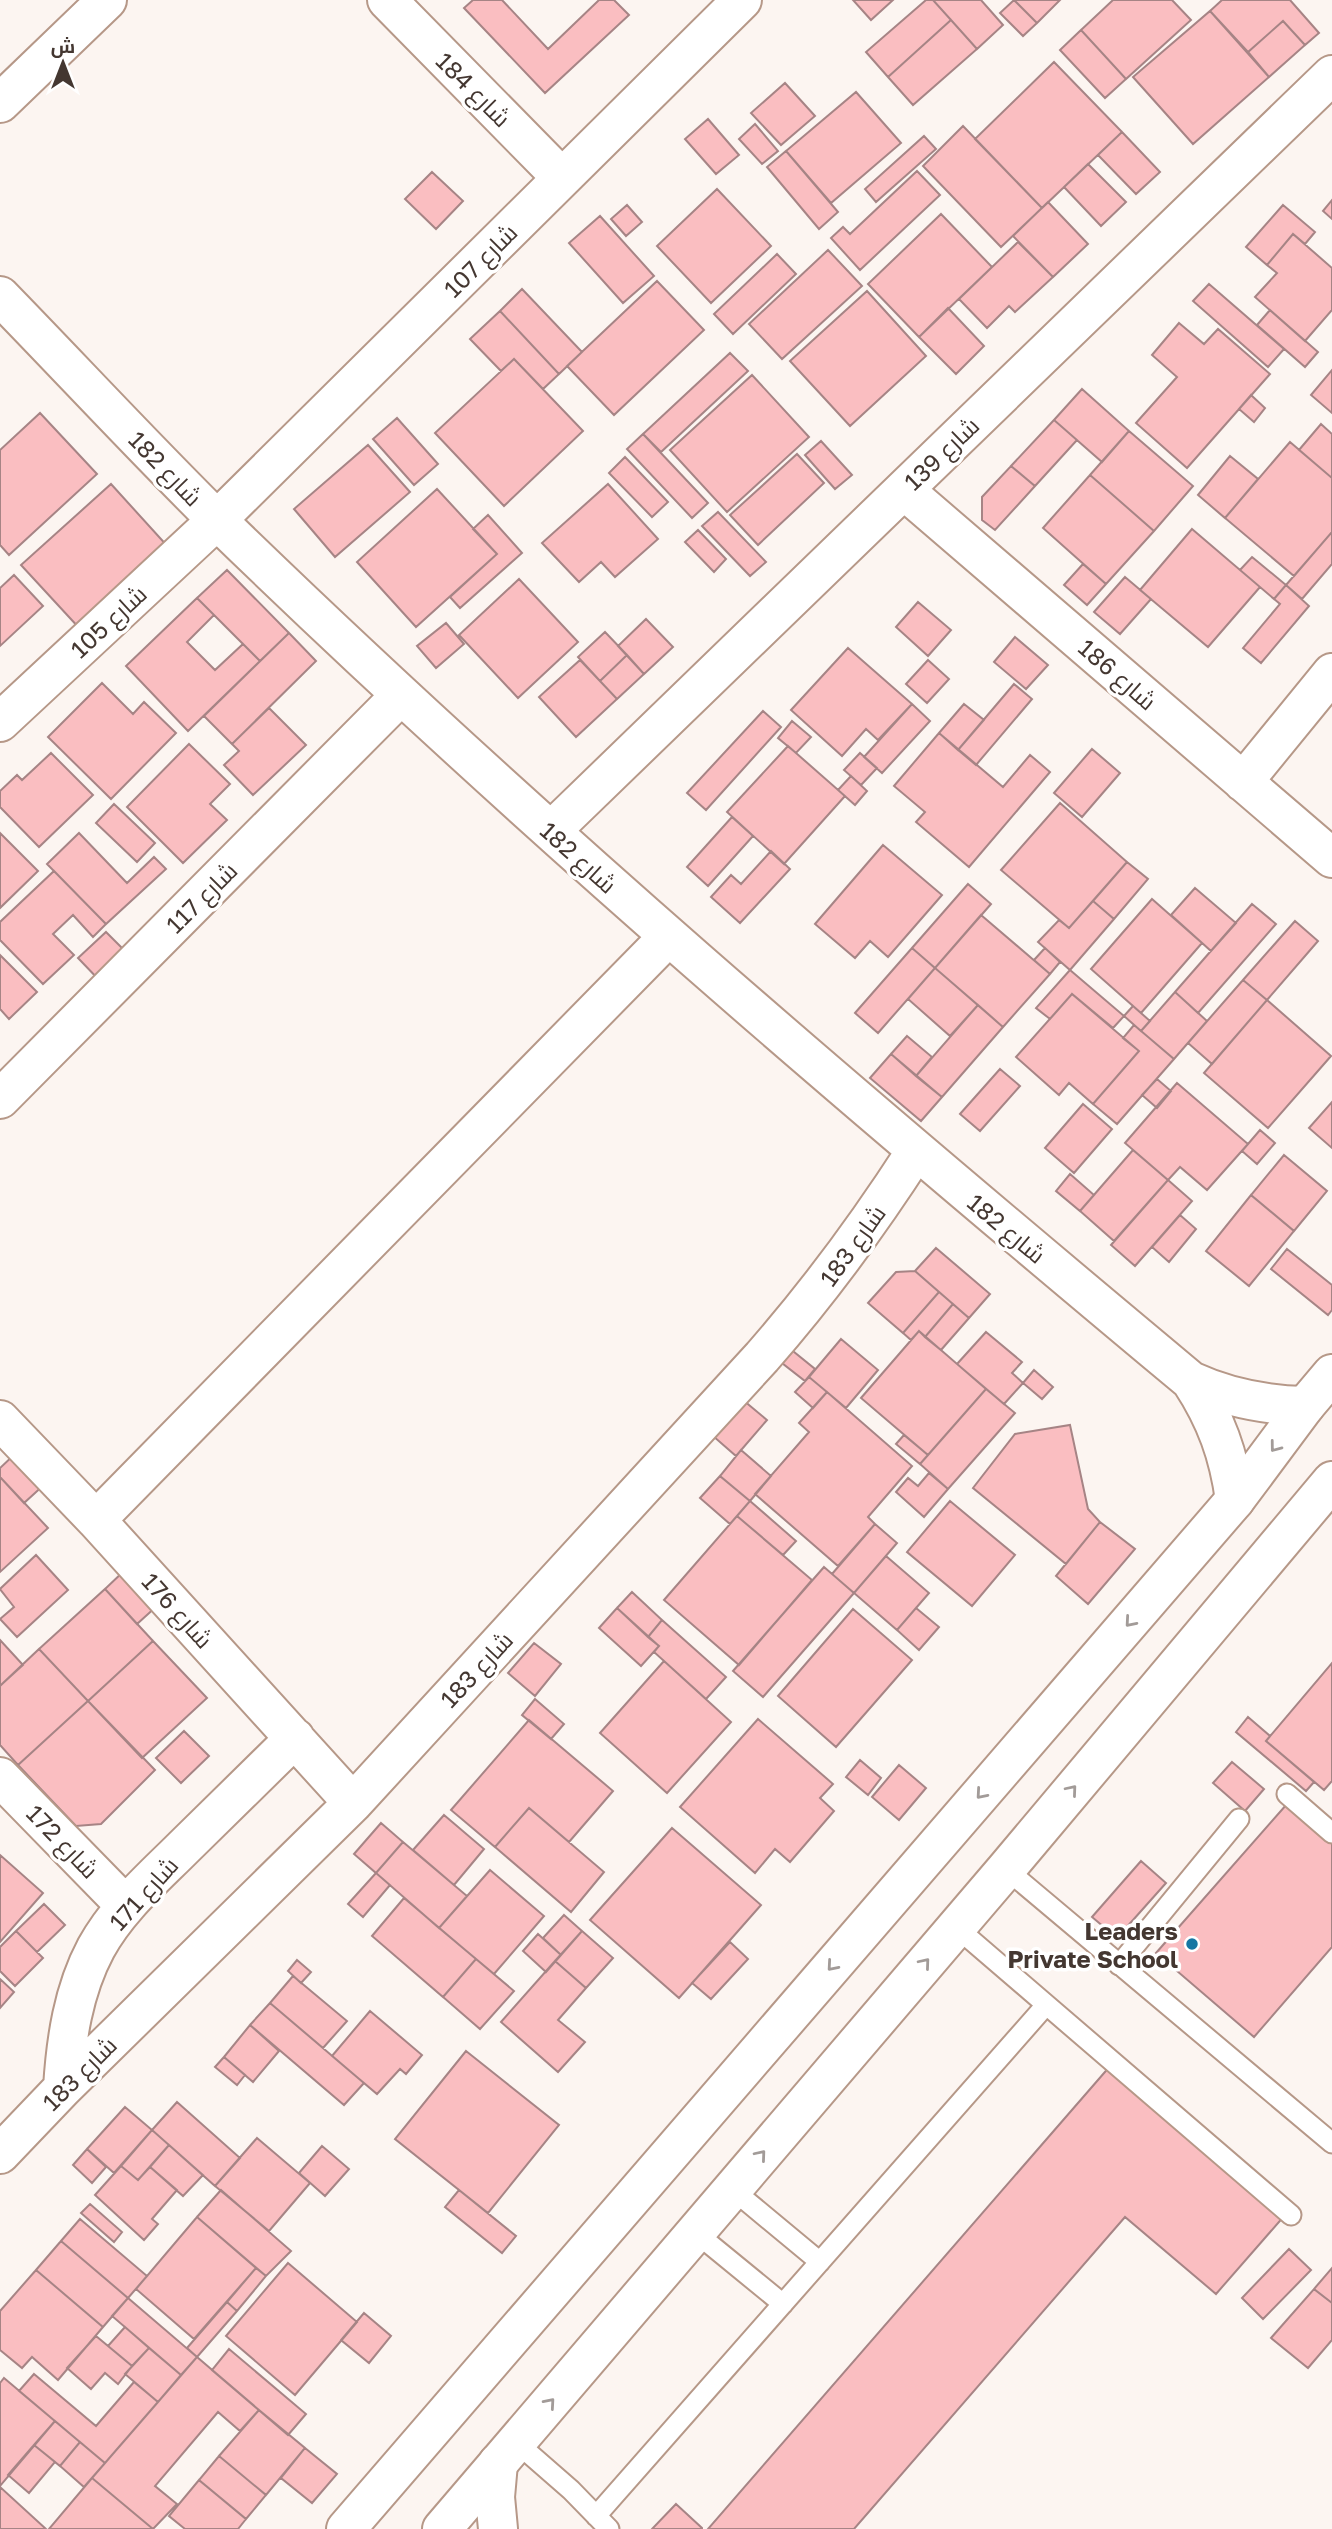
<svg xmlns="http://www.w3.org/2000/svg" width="1332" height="2529" font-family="'Golos Text',Cairo,sans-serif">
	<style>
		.building { fill: #fabec1; stroke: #a68485; stroke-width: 2 }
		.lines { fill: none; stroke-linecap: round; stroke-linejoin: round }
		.lane-casing { stroke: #b69888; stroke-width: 23 }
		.street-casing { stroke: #b69888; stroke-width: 42 }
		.secondary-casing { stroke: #b69888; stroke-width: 42 }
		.lane { stroke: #fff; stroke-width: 19 }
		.street { stroke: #fff; stroke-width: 38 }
		.secondary { stroke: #fff; stroke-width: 38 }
		.oneway { stroke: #a29b98 }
		.poi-dot { fill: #1676a3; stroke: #fff; stroke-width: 2.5 }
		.labels { text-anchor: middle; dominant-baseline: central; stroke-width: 7; stroke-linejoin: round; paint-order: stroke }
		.street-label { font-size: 24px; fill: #443731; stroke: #fff }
		.poi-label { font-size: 24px; font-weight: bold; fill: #443731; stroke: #fff; text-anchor: end }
	</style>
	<rect width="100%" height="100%" fill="#fcf5f1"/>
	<path class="building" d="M473,0H502L548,49L599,0H614L629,15L545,93L464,8Z
		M853,0H893L871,20Z
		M926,0H933L951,20L888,77L866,52Z
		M933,0H981L1003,25L977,49Z
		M1014,0L1037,23L1023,36L1000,13Z
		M1014,0H1060L1037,23Z
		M1113,0H1172L1191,20L1126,79L1081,30Z
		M1222,0H1290L1319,33L1305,45L1283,21L1248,52L1210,11Z
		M1210,11L1269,77L1193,144L1133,77Z
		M951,20L977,49L913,105L888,77Z
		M1283,21L1305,45L1269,77L1248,52Z
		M1081,30L1126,79L1105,98L1060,50Z
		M1054,62L1122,132L1042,208L975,139Z
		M785,83L815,116L781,145L751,113Z
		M856,92L901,143L831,203L786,151Z
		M708,119L739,155L716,174L685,139Z
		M755,124L778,151L762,164L739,139Z
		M963,126L1042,208L1001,247L923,166Z
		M1122,132L1160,172L1136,194L1098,155Z
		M924,136L936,149L876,202L865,189Z
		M786,151L838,212L819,229L767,167Z
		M1088,164L1126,202L1101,226L1064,187Z
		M917,171L940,195L860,270L831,238L843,227L850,234Z
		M432,172L463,201L436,229L405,199Z
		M717,189L771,246L711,303L657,246Z
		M1332,200V219L1323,211Z
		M1048,202L1088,244L1053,277L1013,236Z
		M627,205L642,222L626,236L611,219Z
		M1283,205L1315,232L1305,244L1293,234L1267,265L1246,247Z
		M941,214L992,267L919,337L868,284Z
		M600,216L654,276L623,303L569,243Z
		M1293,234L1332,268V310L1305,341L1255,297L1277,273L1267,265Z
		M1018,242L1053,277L1015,312L1009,306L987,328L959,299Z
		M828,250L862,286L782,359L749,324Z
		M777,254L796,274L733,334L714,314Z
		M657,281L704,330L614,415L567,366Z
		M1209,284L1284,349L1268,367L1193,301Z
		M522,289L582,352L559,374L500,311Z
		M867,291L926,356L850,426L790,361Z
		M948,308L984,346L956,374L919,337Z
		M1270,310L1318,352L1305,367L1257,325Z
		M500,311L559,374L543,389L514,359L501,371L470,339Z
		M1179,323L1204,344L1218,329L1270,374L1187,468L1136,423L1177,377L1152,355Z
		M730,353L748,371L661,452L643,434Z
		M514,359L583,431L504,506L435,433Z
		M1332,370V413L1311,395Z
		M752,375L809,437L727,512L670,450Z
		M1082,389L1129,431L1102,462L1054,420Z
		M1251,395L1265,408L1254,422L1239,409Z
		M40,413L97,474L9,555L0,545V450Z
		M397,418L438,464L414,485L373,439Z
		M1054,420L1077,440L1035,486L1011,466Z
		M1321,424L1332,434V478L1299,450Z
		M1129,431L1193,486L1154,531L1090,475Z
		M643,434L708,503L692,518L627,449Z
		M821,441L852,475L835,489L805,455Z
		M1290,442L1332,478V532L1294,576L1225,518Z
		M368,445L410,492L335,557L294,509Z
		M797,454L824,483L758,545L730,515Z
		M1230,456L1258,479L1225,518L1198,495Z
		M625,457L668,502L652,517L609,473Z
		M1011,466L1035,486L995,530L982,520V497Z
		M1090,475L1154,531L1106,584L1043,528Z
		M111,484L170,549L81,630L21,565Z
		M608,484L658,539L615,577L601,562L579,582L542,543Z
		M437,489L497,554L416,627L357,562Z
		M718,512L766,562L750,576L702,526Z
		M488,515L522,553L460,608L450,597L497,554L473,529Z
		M1192,529L1260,587L1208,647L1140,590Z
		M698,530L726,559L714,572L685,542Z
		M1332,532V564L1302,599L1286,585Z
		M1252,557L1286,585L1274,599L1240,570Z
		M1083,564L1106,584L1087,605L1064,585Z
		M227,570L289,633L260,661L197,598Z
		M14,575L43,606L0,646V588Z
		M1125,577L1151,599L1120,634L1094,612Z
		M519,579L578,642L518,698L459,635Z
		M1286,585L1309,606L1261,663L1243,648L1280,604L1274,599Z
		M197,598L214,615L187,642L215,670L243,644L260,661L188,731L126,666Z
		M918,602L951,630L928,656L896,627Z
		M646,619L673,647L644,674L618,646Z
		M446,623L464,644L436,668L417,646Z
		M605,632L627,655L600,681L578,657Z
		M289,633L316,661L232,744L204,716Z
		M1015,637L1048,665L1026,689L994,662Z
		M848,648L912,704L878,740L866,729L842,756L791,710Z
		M627,655L644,674L617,699L600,681Z
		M580,660L617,699L576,737L539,697Z
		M928,660L949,679L927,703L906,684Z
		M102,683L133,714L144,702L176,733L111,799L48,737Z
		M1014,684L1032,699L976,765L958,750Z
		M912,704L930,721L882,773L864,757Z
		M964,704L984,720L958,750L939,733Z
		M269,708L306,745L253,795L224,765L239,751L232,744Z
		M763,711L781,727L706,810L687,793Z
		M792,721L811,737L796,753L778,738Z
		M939,733L1003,787L1030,755L1050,772L969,867L916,822L925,812L894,786Z
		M189,744L230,784L210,804L227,820L183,863L127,807Z
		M788,746L845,796L784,864L727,812Z
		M1092,749L1120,773L1082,817L1054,793Z
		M51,753L93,795L39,847L0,807V791L17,775L22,780Z
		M860,753L877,768L861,785L844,770Z
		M851,776L867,791L855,805L838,790Z
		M1060,803L1127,862L1069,928L1001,870Z
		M114,804L155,843L137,862L96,823Z
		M732,817L753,836L708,886L687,867Z
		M0,833L38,871L0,908Z
		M79,833L127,883L154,857L166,869L106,924L47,864Z
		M883,845L942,895L888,957L870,941L855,958L815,924Z
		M771,851L790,869L740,923L711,897L731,875L741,884Z
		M1127,862L1148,879L1114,919L1093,901Z
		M54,871L106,924L93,937L73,915L53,934L74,955L43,984L0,940V922Z
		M968,884L991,904L935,968L912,948Z
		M1195,888L1236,923L1211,951L1171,915Z
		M1152,899L1202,943L1141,1013L1091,969Z
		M1093,901L1114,919L1070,970L1038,942L1059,920L1069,928Z
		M1252,904L1276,924L1198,1013L1175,992Z
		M981,915L1050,974L1003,1027L935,968Z
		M1295,921L1318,941L1267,1000L1243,980Z
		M106,932L130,956L102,983L78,958Z
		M912,948L935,968L878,1033L855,1013Z
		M1045,948L1060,962L1050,974L1034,960Z
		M0,955L37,992L9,1019L0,1009Z
		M935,968L978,1005L950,1036L908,999Z
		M1070,970L1124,1016L1113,1028L1072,994L1050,1019L1036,1008Z
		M1243,980L1267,1000L1212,1064L1188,1043Z
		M1175,992L1207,1021L1174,1059L1141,1031Z
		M1072,994L1139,1051L1093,1104L1069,1083L1059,1095L1016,1057Z
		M1267,1000L1331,1056L1268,1128L1204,1073Z
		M978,1005L1003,1027L942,1097L916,1076Z
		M1133,1006L1150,1021L1141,1031L1124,1016Z
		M1134,1025L1174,1059L1117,1124L1093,1104L1139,1051L1123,1038Z
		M907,1036L932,1057L916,1076L891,1054Z
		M891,1054L942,1097L921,1121L870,1078Z
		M1000,1069L1020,1086L980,1131L960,1114Z
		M1157,1079L1171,1091L1157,1108L1142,1095Z
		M1177,1083L1248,1144L1207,1190L1180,1167L1168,1180L1125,1143Z
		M1332,1102V1148L1309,1128Z
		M1083,1104L1112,1129L1074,1173L1045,1148Z
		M1260,1130L1275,1143L1257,1164L1242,1151Z
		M1133,1150L1168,1180L1114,1241L1080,1211Z
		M1284,1155L1327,1191L1294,1231L1251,1195Z
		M1070,1174L1094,1195L1080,1211L1056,1191Z
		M1168,1180L1192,1201L1135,1266L1111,1245Z
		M1251,1195L1294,1231L1249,1286L1206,1251Z
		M1180,1215L1196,1229L1169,1262L1152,1247Z
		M936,1248L990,1294L969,1318L915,1271Z
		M1287,1249L1332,1285V1310L1328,1315L1271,1269Z
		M915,1271L939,1292L903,1333L868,1303L896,1272Z
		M939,1292L953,1304L925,1337L919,1331L911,1340L903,1333Z
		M953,1304L969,1318L941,1350L925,1337Z
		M919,1331L986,1389L928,1455L861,1398Z
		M986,1332L1022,1362L1012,1373L1023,1383L1004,1404L957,1364Z
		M841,1339L878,1370L846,1408L809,1377Z
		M783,1343L815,1369L805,1381L773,1356Z
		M1034,1370L1053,1387L1042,1399L1023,1383Z
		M809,1377L827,1392L813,1408L795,1392Z
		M986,1389L1015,1413L948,1489L920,1464Z
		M827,1392L912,1466L868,1517L875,1524L838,1566L755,1494L809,1432L799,1423Z
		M743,1400L767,1420L736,1456L713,1436Z
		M1070,1425L1088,1509L1100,1522L1066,1564L973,1488L1015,1434Z
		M904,1435L928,1455L920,1464L896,1444Z
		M741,1450L771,1476L750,1501L720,1476Z
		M17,1452L46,1483L24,1503L0,1477V1468Z
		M929,1473L948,1489L924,1517L896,1492L908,1478L918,1486Z
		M720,1476L750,1501L730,1524L700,1498Z
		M0,1477L48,1528L0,1572Z
		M750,1501L796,1541L783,1555L737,1516Z
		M950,1501L1015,1555L972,1606L907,1552Z
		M737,1516L812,1580L739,1665L664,1600Z
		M1100,1522L1135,1549L1088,1604L1056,1576Z
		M875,1524L897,1543L854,1593L832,1574Z
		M36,1555L68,1590L17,1637L0,1619L14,1607L0,1589Z
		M886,1556L929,1593L897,1630L854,1593Z
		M824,1567L854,1593L763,1697L733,1671Z
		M125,1570L158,1605L137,1624L105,1589Z
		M105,1589L153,1641L88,1701L39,1649Z
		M632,1592L662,1620L648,1637L617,1608Z
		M617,1608L659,1646L641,1666L599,1628Z
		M916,1608L939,1627L919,1650L897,1630Z
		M853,1609L912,1660L836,1747L778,1696Z
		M662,1620L726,1677L706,1699L654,1652L659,1646L648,1637Z
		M0,1640L23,1665L0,1686Z
		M153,1641L207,1698L142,1758L88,1701Z
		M534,1643L561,1664L535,1696L508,1673Z
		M39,1649L88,1701L18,1765L0,1745V1686Z
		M664,1661L731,1722L667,1793L600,1733Z
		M1332,1663V1781L1324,1790L1266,1741Z
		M535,1699L564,1724L551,1739L522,1715Z
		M88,1701L155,1770L101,1824L76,1826L18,1765Z
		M1248,1717L1270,1736L1266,1741L1314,1782L1306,1791L1236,1732Z
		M758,1719L833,1784L820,1798L834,1811L790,1862L775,1849L755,1873L680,1807Z
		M529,1720L613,1791L569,1842L529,1808L495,1847L451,1810Z
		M184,1731L209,1756L181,1783L156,1758Z
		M860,1760L881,1778L868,1795L846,1777Z
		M1232,1762L1264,1789L1245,1811L1213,1783Z
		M899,1765L926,1788L899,1820L872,1797Z
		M1287,1804L1332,1843V1947L1254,2037L1156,1953Z
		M529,1808L604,1872L571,1912L495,1847Z
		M444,1815L484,1849L454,1885L413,1850Z
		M381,1823L403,1842L376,1873L354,1854Z
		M672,1828L761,1905L679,1998L590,1920Z
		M403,1842L467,1896L439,1928L376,1873Z
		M0,1855L43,1893L0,1942Z
		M1141,1861L1166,1883L1117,1938L1092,1917Z
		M490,1870L544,1916L494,1974L439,1928Z
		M376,1873L390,1885L363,1917L348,1904Z
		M404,1898L476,1959L443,1997L372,1936Z
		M44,1904L65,1925L37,1952L16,1931Z
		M564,1915L582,1931L561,1955L543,1938Z
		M16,1931L43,1958L15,1986L0,1971V1947Z
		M582,1931L613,1958L586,1988L555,1961Z
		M538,1934L561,1955L546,1972L523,1951Z
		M730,1942L748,1959L711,1999L692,1983Z
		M476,1959L514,1991L480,2029L443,1997Z
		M297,1960L311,1972L301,1983L288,1971Z
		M555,1961L586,1988L558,2020L585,2042L558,2072L501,2022Z
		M293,1976L347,2021L323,2048L270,2003Z
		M0,1979L14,1992L0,2008Z
		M270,2003L364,2083L344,2105L250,2025Z
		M370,2011L422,2055L406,2074L400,2069L377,2094L332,2056Z
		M250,2025L279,2051L253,2082L224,2057Z
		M466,2051L559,2125L488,2213L395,2139Z
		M224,2057L245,2075L237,2085L215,2067Z
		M1111,2065L1285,2215L1216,2294L1125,2217L854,2529H708Z
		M177,2102L240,2158L215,2186L152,2130Z
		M125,2107L152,2130L114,2173L87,2149Z
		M152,2130L169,2145L138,2180L121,2166Z
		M257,2138L310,2183L269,2231L215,2186Z
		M169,2145L203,2175L183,2196L150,2167Z
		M322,2146L349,2169L325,2196L299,2173Z
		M87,2149L106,2167L92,2183L73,2165Z
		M121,2166L138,2180L150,2167L177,2190L152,2219L158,2224L144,2240L95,2195Z
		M221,2190L291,2251L266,2276L197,2217Z
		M459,2190L516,2236L502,2253L445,2207Z
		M90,2204L122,2232L114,2242L81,2213Z
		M197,2217L256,2268L194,2339L136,2289Z
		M80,2219L147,2276L128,2298L61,2241Z
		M61,2241L128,2298L103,2327L36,2270Z
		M1289,2249L1311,2270L1263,2319L1242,2298Z
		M288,2263L357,2322L295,2395L226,2336Z
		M256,2268L266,2276L237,2311L227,2302Z
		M1332,2268V2303L1314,2289Z
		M36,2270L103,2327L58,2380L32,2357L22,2368L0,2350V2311Z
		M1314,2289L1332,2303V2340L1308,2368L1271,2338Z
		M128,2298L197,2357L181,2375L112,2316Z
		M227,2302L237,2311L197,2357L187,2348Z
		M364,2313L391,2336L369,2363L341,2340Z
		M125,2327L149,2348L132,2366L108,2346Z
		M96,2336L132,2366L118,2384L105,2373L91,2389L67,2368Z
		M149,2348L181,2375L158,2402L125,2374Z
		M229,2349L306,2414L288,2435L212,2370Z
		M197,2357L259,2410L240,2431L218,2412L155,2486L177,2504L153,2529L92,2478Z
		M34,2374L96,2426L134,2382L158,2402L105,2463L19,2391Z
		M4,2378L55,2421L0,2486V2383Z
		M259,2410L305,2448L266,2495L219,2456Z
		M55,2421L80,2442L60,2466L34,2445Z
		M80,2442L105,2463L84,2487L60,2466Z
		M34,2445L55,2462L29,2493L8,2475Z
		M305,2448L337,2474L312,2503L281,2478Z
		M219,2456L266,2495L246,2519L199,2480Z
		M92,2478L153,2529H49Z
		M199,2480L246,2519L238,2529H185L169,2516Z
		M0,2487L46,2529H0Z
		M676,2504L702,2528V2529H652Z"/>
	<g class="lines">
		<defs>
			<path id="lane" d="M1287,1794L1332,1833
				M1006,1869L1332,2143
				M956,1927L1291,2215
				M1119,1965L1239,1819
				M732,2189L820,2262
				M695,2232L783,2304
				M516,2442L571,2490L609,2529
				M596,2516L1046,2005"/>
			<path id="street" d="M387,0L562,178
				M0,103L107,0
				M0,296C73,371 145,449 220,523C530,824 859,1104 1191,1381C1216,1419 1229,1455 1235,1500
				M904,490L1332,858
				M0,722L217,520L742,0
				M1243,782L1332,673
				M551,831L1332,75
				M0,1099L401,695
				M1191,1381C1228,1398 1264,1405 1305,1406
				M0,1420L96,1520L353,1803
				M96,1520L668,937
				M0,1777L125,1905
				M63,2088C66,2040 73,1991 96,1948C118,1908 152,1879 184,1847C221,1811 258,1774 295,1738
				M0,2154L63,2088L353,1803L762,1357C819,1292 869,1224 916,1151
				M498,2529L495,2497L498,2463"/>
			<path id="secondary" d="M346,2529L1235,1500L1305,1406L1332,1374
				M442,2529L1006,1869L1332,1481"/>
		</defs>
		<use href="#lane" class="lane-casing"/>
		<use href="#street" class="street-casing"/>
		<use href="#secondary" class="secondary-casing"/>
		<use href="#lane" class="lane"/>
		<use href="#street" class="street"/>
		<use href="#secondary" class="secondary"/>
	</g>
	<defs><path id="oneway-chevron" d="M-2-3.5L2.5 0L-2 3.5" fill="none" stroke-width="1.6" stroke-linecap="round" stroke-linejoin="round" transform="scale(1.75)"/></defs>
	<g class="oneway">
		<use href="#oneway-chevron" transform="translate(1275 1447) rotate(127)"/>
		<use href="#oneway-chevron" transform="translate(1130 1622) rotate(131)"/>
		<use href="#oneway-chevron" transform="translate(1072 1790) rotate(-50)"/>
		<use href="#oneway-chevron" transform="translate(981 1794) rotate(131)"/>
		<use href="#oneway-chevron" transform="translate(925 1963) rotate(-50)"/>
		<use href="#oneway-chevron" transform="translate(832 1966) rotate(131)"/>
		<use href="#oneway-chevron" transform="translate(761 2155) rotate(-50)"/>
		<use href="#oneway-chevron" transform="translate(550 2403) rotate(-49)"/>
	</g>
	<circle class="poi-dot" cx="1192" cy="1944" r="7"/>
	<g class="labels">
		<g class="street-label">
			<text transform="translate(474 89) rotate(45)">شارع 184</text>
			<text transform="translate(480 260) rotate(-45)">شارع 107</text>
			<text transform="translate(941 453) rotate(-44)">شارع 139</text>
			<text transform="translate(166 468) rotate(46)">شارع 182</text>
			<text transform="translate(108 621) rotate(-43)">شارع 105</text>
			<text transform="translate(1118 674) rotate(41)">شارع 186</text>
			<text transform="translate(579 857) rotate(42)">شارع 182</text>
			<text transform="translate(201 897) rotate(-45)">شارع 117</text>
			<text transform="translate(1007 1228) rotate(40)">شارع 182</text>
			<text transform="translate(852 1245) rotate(-54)">شارع 183</text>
			<text transform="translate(178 1610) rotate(48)">شارع 176</text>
			<text transform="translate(476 1669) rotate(-47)">شارع 183</text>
			<text transform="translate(63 1841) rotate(46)">شارع 172</text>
			<text transform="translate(143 1893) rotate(-48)">شارع 171</text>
			<text transform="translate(79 2073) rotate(-45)">شارع 183</text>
		</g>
		<g class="poi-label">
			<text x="1178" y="1930">Leaders<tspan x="1178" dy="28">Private School</tspan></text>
		</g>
	</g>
	<g transform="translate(63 63)" stroke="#ffffff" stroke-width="5" paint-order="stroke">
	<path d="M0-5L12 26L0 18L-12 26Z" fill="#443731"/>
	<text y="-10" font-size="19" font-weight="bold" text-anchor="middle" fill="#443731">ش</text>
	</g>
</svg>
